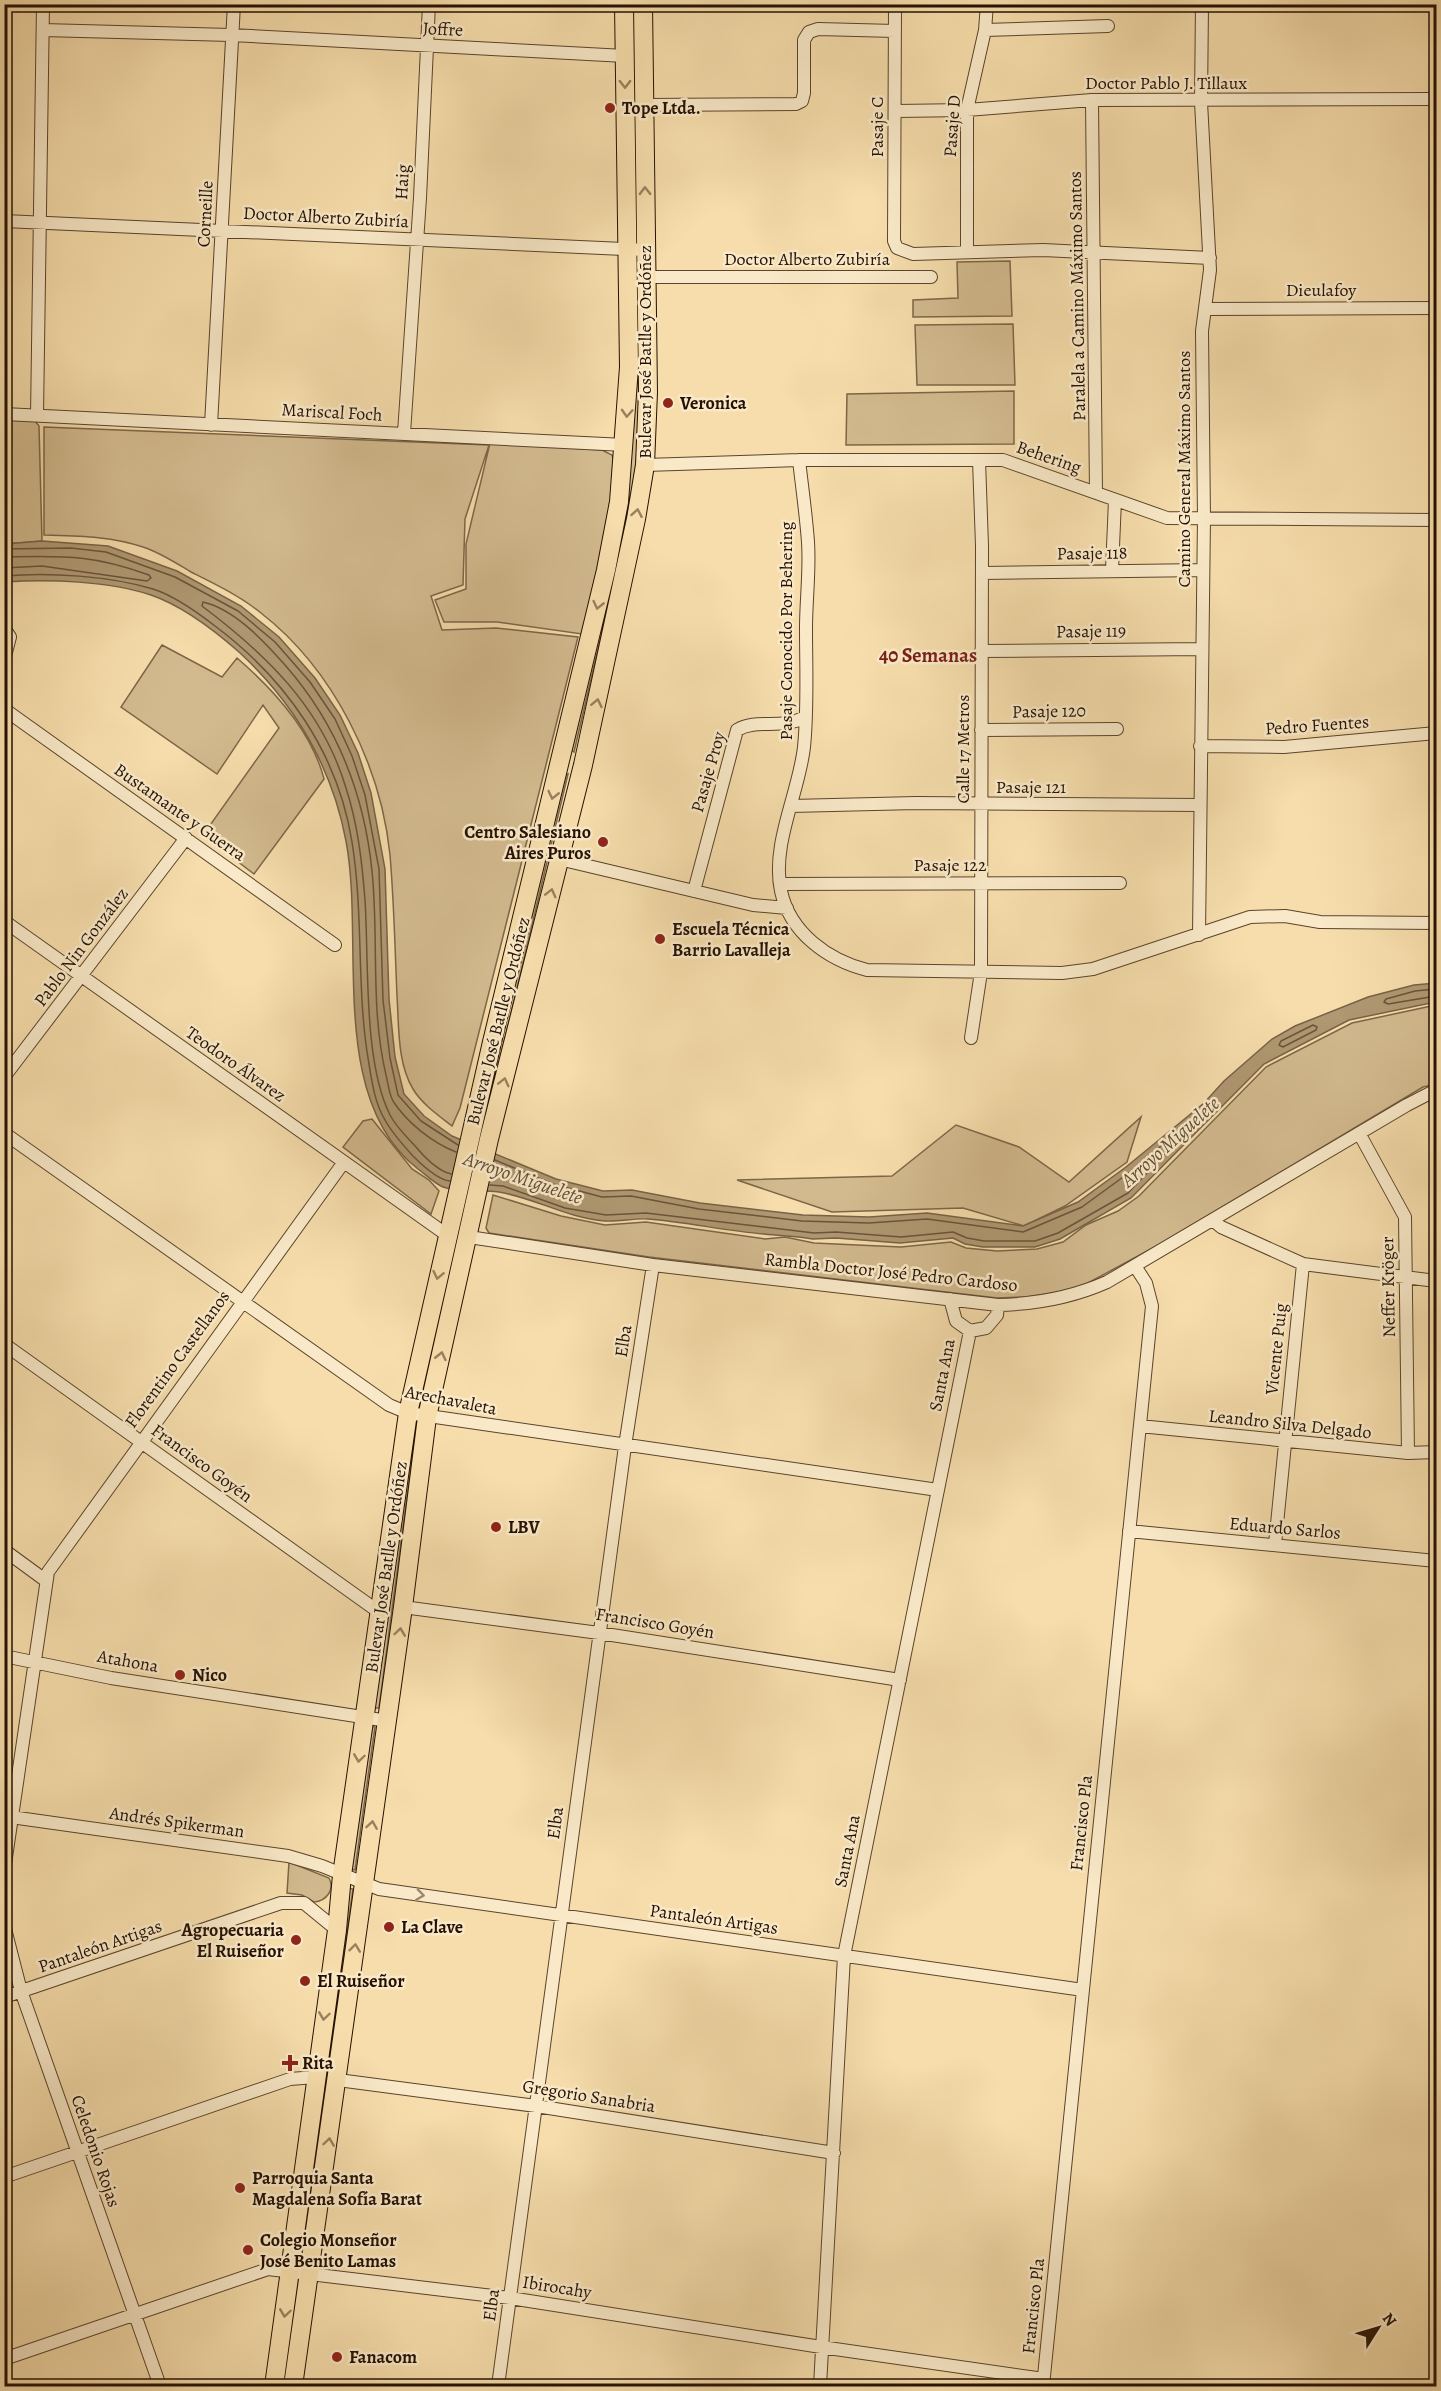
<svg xmlns="http://www.w3.org/2000/svg" width="1441" height="2391" font-family="Alegreya,serif">
	<style>
		.green { fill: #d2ba8e; stroke: #7c6648; stroke-width: 1.5 }
		.water { fill: #af9872; stroke: #786246; stroke-width: 1.5 }
		.lines { fill: none; stroke-linecap: round; stroke-linejoin: round }
		.shore { stroke: #6a543a; stroke-width: 1.5 }
		.minor-casing { stroke: #59442d; stroke-width: 14 }
		.primary-casing { stroke: #251103; stroke-width: 20 }
		.minor { stroke: #f9e9c8; stroke-width: 12 }
		.primary { stroke: #f6ddab; stroke-width: 18 }
		.oneway { stroke: #98815f }
		.oneway2 { stroke: #9a886f }
		.poi-dot { fill: #8f2418; stroke: #f9e9c8; stroke-width: 2 }
		.labels { text-anchor: middle; dominant-baseline: central; stroke-width: 5; stroke-linejoin: round; paint-order: stroke }
		.street-label { font-size: 18px; fill: #251103; stroke: #f9e9c8 }
		.poi-label { font-size: 18px; font-weight: bold; fill: #251103; stroke: #f9e9c8; text-anchor: start }
		.neighbourhood-label { font-size: 20px; font-weight: bold; fill: #7a1f14; stroke: #f9e9c8 }
		.water-label { font-size: 20px; font-style: italic; fill: #634e35; stroke: #f9e9c8 }
	</style>
	<rect width="100%" height="100%" fill="#f6ddab"/>
	<filter id="stains"><feTurbulence type="fractalNoise" baseFrequency=".00333" numOctaves="4"/><feColorMatrix values="0 0 0 0 .2 0 0 0 0 .09 0 0 0 0 .02 0 0 0 .5 -.17"/></filter>
	<radialGradient id="worn" r=".72"><stop offset=".6" stop-color="#630" stop-opacity="0"/><stop offset="1" stop-color="#630" stop-opacity=".3"/></radialGradient>
	<path class="green" d="M631,5H636L638,238H636Z
		M636,258H638L641,389L636,469L628,521L574,752L571,750L613,569Z
		M1010,261L1012,316L913,317V300L958,298L957,262Z
		M1013,324L1015,385H917L915,325Z
		M1014,391V444L846,445L847,394Z
		M4,420L35,421L39,426L42,541L5,544Z
		M44,427L489,445L465,519L463,585L431,596L442,630L496,628L578,637L460,1108L452,1126C438,1115 422,1104 413,1089C397,1063 399,1025 397,996C395,949 394,902 390,855C381,765 333,669 261,613C240,596 215,584 191,572C176,563 159,552 143,547C111,536 78,536 44,535Z
		M490,443L602,450L612,455C622,477 589,604 582,634L497,622H444L435,600L466,589V544Z
		M162,645L222,677L237,658C273,689 312,732 324,779L254,874L203,835L279,728L263,705L217,774L121,707Z
		M568,774L481,1139L477,1138L565,775Z
		M1436,1005V1084L1423,1087L1162,1243L1088,1283L1072,1290L1027,1297L997,1298L649,1257L489,1233L486,1228L493,1195L561,1216L605,1225L646,1222L765,1239L785,1237L814,1243L901,1247L951,1242L966,1248L997,1251L1037,1249L1063,1242L1086,1225L1118,1211L1139,1196L1266,1067L1352,1023Z
		M1141,1117L1127,1162L1065,1206L1024,1226L963,1208L832,1212L737,1180L892,1176L956,1125L1019,1147L1069,1182Z
		M372,1119L412,1169L429,1180L439,1191L431,1214L343,1147L363,1121Z
		M411,1436L415,1437L379,1708H374Z
		M370,1726L375,1727L355,1870L350,1869Z
		M289,1862L329,1878C335,1889 327,1901 314,1902L302,1895L287,1893Z
		M348,1888L353,1889L303,2255L300,2256Z"/>
	<path class="water" d="M42,541L108,546L177,571L241,606L279,637L315,678L340,715L358,753L371,793L385,869L389,999L395,1057L404,1094L424,1116L452,1136L556,1179L603,1191L632,1190L700,1203L803,1215L869,1217L927,1213L1023,1226L1078,1202L1126,1167L1204,1103L1224,1081L1272,1039L1295,1026L1368,997L1414,985L1436,983V1002L1349,1020L1264,1064L1131,1198L1060,1239L1035,1247H983L965,1244L953,1238L900,1243L836,1238L813,1239C797,1236 781,1236 764,1234C726,1231 687,1222 648,1219C634,1218 619,1222 605,1221C567,1218 535,1198 499,1192C482,1189 459,1193 443,1187C435,1184 425,1174 418,1169C327,1099 365,941 346,841C332,767 294,703 239,652C214,630 183,606 151,595C109,581 49,579 5,582V544Z"/>
	<g class="lines">
		<path class="shore" d="M4,549L71,548L106,552L175,577L238,611L275,642L310,682L335,719L352,756L365,795L379,869L383,1000L390,1058L398,1095L421,1121L458,1145
			M4,557C64,556 92,554 149,575L151,578L147,581L42,566L4,568
			M4,576C49,572 110,576 153,589C175,596 197,612 215,626C286,679 338,753 352,842C364,916 356,991 369,1064C372,1083 375,1103 385,1120C392,1133 403,1145 413,1156C421,1164 438,1180 450,1181
			M1436,989L1415,991L1386,999L1384,1002L1388,1004L1436,996
			M1313,1025L1317,1027L1316,1030L1283,1047L1279,1045L1281,1041Z
			M451,1174C438,1171 424,1157 416,1147C407,1137 396,1127 390,1115C363,1061 369,961 365,900C362,862 358,825 346,788C322,708 267,655 202,606L203,602C234,609 264,641 285,665C337,724 364,792 372,871C379,939 370,1008 386,1075C388,1083 389,1094 393,1101C407,1123 433,1143 456,1152
			M490,1185L503,1186L565,1208L606,1215L646,1213L814,1233L836,1232L901,1237L953,1232L967,1238L984,1241H1035L1058,1233L1128,1193L1196,1122L1192,1120L1130,1172L1082,1207L1023,1232L927,1219L869,1223L802,1221L699,1209L631,1196L602,1197L553,1184L495,1160"/>
		<defs>
			<path id="minor" d="M895,4L894,241L897,248L913,254L1043,250L1210,258
				M43,30L231,35L625,56
				M985,30L1108,26
				M1092,100L1096,493
				M644,105L796,104L802,101L804,93V40L809,32L818,29L895,31
				M896,111L967,110L1092,100L1436,99
				M4,221L646,250
				M967,251V110L985,30L987,4
				M647,277H931
				M1206,309L1436,308
				M4,414L625,445
				M37,416L43,4
				M211,425L234,4
				M404,433L420,198L429,4
				M799,460C802,487 806,514 808,542C810,570 806,600 806,628C806,668 808,708 804,747C799,793 771,844 781,891C790,933 828,960 867,970L1062,973L1093,969L1250,917L1285,916L1320,922L1436,923
				M645,465L799,460H1003L1167,518L1436,520
				M1112,570L1115,500
				M982,573L1203,570
				M4,628L10,637L4,660
				M981,651L1202,649
				M4,709L335,945
				M981,730L1117,729
				M1200,746L1284,747L1436,733
				M791,806L916,803L1200,805
				M559,859L753,905L787,908
				M780,884L1120,883
				M694,891L737,730C757,718 782,730 805,717
				M4,921L447,1235
				M1199,935L1204,518L1202,331L1210,270L1201,102L1202,4
				M971,1038L981,972L982,546L979,460
				M4,1077L186,838
				M4,1133L389,1405L408,1413L938,1490
				M1359,1133L1405,1217L1408,1453
				M1214,1221L1221,1227L1303,1264L1436,1281
				M469,1237L653,1265L998,1305C1037,1304 1071,1298 1107,1282L1407,1105L1436,1090
				M950,1299L956,1321L970,1331L986,1328L997,1315L998,1305
				M4,1344L379,1612
				M1140,1426L1408,1453L1436,1452
				M1129,1531L1436,1561
				M1275,1544L1303,1264
				M4,1550L45,1580
				M403,1607L599,1633L900,1680
				M4,1656L111,1678L388,1721
				M4,1820L11,1817L288,1856L322,1866L379,1889L1083,1990
				M4,1871L48,1572L344,1162
				M4,1925L21,1991L160,2386
				M4,1997L281,1903H304L337,1930
				M338,2080L536,2106L834,2153
				M4,2177L290,2079L316,2077
				M4,2359L268,2269L510,2298L821,2347L1044,2379
				M498,2386L625,1446L653,1265
				M820,2386L844,1956L970,1331
				M1043,2386L1152,1306L1146,1283L1135,1266"/>
			<path id="primary" d="M274,2386L337,1930L342,1875L408,1413L492,1042L606,570L619,502L629,367L624,4
				M293,2386L403,1607L427,1417L489,1139L583,765L636,519L645,465L648,392L643,4"/>
		</defs>
		<use href="#minor" class="minor-casing"/>
		<use href="#primary" class="primary-casing"/>
		<use href="#minor" class="minor"/>
		<use href="#primary" class="primary"/>
	</g>
	<defs><path id="oneway-chevron" d="M-2-3.5L2.5 0L-2 3.5" fill="none" stroke-width="1.6" stroke-linecap="round" stroke-linejoin="round" transform="scale(1.5)"/></defs>
	<g class="oneway">
		<use href="#oneway-chevron" transform="translate(625 84) rotate(89)"/>
		<use href="#oneway-chevron" transform="translate(645 191) rotate(-91)"/>
		<use href="#oneway-chevron" transform="translate(627 413) rotate(93)"/>
		<use href="#oneway-chevron" transform="translate(637 513) rotate(-80)"/>
		<use href="#oneway-chevron" transform="translate(598 605) rotate(103)"/>
		<use href="#oneway-chevron" transform="translate(597 703) rotate(-78)"/>
		<use href="#oneway-chevron" transform="translate(553 795) rotate(103)"/>
		<use href="#oneway-chevron" transform="translate(551 893) rotate(-76)"/>
		<use href="#oneway-chevron" transform="translate(504 1082) rotate(-76)"/>
		<use href="#oneway-chevron" transform="translate(438 1275) rotate(102)"/>
		<use href="#oneway-chevron" transform="translate(441 1356) rotate(-77)"/>
		<use href="#oneway-chevron" transform="translate(400 1632) rotate(-82)"/>
		<use href="#oneway-chevron" transform="translate(359 1758) rotate(98)"/>
		<use href="#oneway-chevron" transform="translate(372 1825) rotate(-81)"/>
		<use href="#oneway-chevron" transform="translate(355 1948) rotate(-83)"/>
		<use href="#oneway-chevron" transform="translate(324 2016) rotate(98)"/>
		<use href="#oneway-chevron" transform="translate(329 2142) rotate(-82)"/>
		<use href="#oneway-chevron" transform="translate(285 2313) rotate(98)"/>
	</g>
	<use class="oneway2" href="#oneway-chevron" transform="translate(420 1895) rotate(8)"/>
	<g class="poi-dot">
		<circle cx="610" cy="108" r="6"/>
		<circle cx="668" cy="403" r="6"/>
		<circle cx="603" cy="842" r="6"/>
		<circle cx="660" cy="939" r="6"/>
		<circle cx="496" cy="1527" r="6"/>
		<circle cx="180" cy="1675" r="6"/>
		<circle cx="389" cy="1927" r="6"/>
		<circle cx="296" cy="1940" r="6"/>
		<circle cx="305" cy="1981" r="6"/>
		<path d="M287 2054h6v6h6v6h-6v6h-6v-6h-6v-6h6z"/>
		<circle cx="240" cy="2188" r="6"/>
		<circle cx="248" cy="2250" r="6"/>
		<circle cx="337" cy="2357" r="6"/>
	</g>
	<g class="labels">
		<g class="street-label">
			<text transform="translate(443 29) rotate(3)">Joffre</text>
			<text x="1166" y="83">Doctor Pablo J. Tillaux</text>
			<text transform="translate(952 126) rotate(-86)">Pasaje D</text>
			<text transform="translate(877 127) rotate(-90)">Pasaje C</text>
			<text transform="translate(402 182) rotate(-87)">Haig</text>
			<text transform="translate(205 214) rotate(-87)">Corneille</text>
			<text transform="translate(326 217) rotate(3)">Doctor Alberto Zubiría</text>
			<text x="807" y="259">Doctor Alberto Zubiría</text>
			<text x="1321" y="290">Dieulafoy</text>
			<text transform="translate(1077 296) rotate(-91)">Paralela a Camino Máximo Santos</text>
			<text transform="translate(645 352) rotate(-90)">Bulevar José Batlle y Ordóñez</text>
			<text transform="translate(332 412) rotate(3)">Mariscal Foch</text>
			<text transform="translate(1049 457) rotate(19)">Behering</text>
			<text transform="translate(1184 469) rotate(-90)">Camino General Máximo Santos</text>
			<text transform="translate(1092 553) rotate(-1)">Pasaje 118</text>
			<text transform="translate(786 631) rotate(-90)">Pasaje Conocido Por Behering</text>
			<text transform="translate(1091 631) rotate(-1)">Pasaje 119</text>
			<text transform="translate(1049 711) rotate(-1)">Pasaje 120</text>
			<text transform="translate(1317 725) rotate(-4)">Pedro Fuentes</text>
			<text transform="translate(963 749) rotate(-90)">Calle 17 Metros</text>
			<text transform="translate(708 772) rotate(-74)">Pasaje Proy</text>
			<text x="1031" y="787">Pasaje 121</text>
			<text transform="translate(180 812) rotate(35)">Bustamante y Guerra</text>
			<text x="950" y="865">Pasaje 122</text>
			<text transform="translate(81 947) rotate(-53)">Pablo Nin González</text>
			<text transform="translate(498 1021) rotate(-76)">Bulevar José Batlle y Ordóñez</text>
			<text transform="translate(236 1064) rotate(35)">Teodoro Álvarez</text>
			<text transform="translate(891 1272) rotate(6)">Rambla Doctor José Pedro Cardoso</text>
			<text transform="translate(1388 1287) rotate(-91)">Neffer Kröger</text>
			<text transform="translate(623 1341) rotate(-81)">Elba</text>
			<text transform="translate(1276 1349) rotate(-84)">Vicente Puig</text>
			<text transform="translate(177 1359) rotate(-54)">Florentino Castellanos</text>
			<text transform="translate(942 1375) rotate(-79)">Santa Ana</text>
			<text transform="translate(451 1400) rotate(11)">Arechavaleta</text>
			<text transform="translate(1290 1424) rotate(6)">Leandro Silva Delgado</text>
			<text transform="translate(202 1463) rotate(36)">Francisco Goyén</text>
			<text transform="translate(1285 1528) rotate(5)">Eduardo Sarlos</text>
			<text transform="translate(386 1567) rotate(-82)">Bulevar José Batlle y Ordóñez</text>
			<text transform="translate(655 1623) rotate(9)">Francisco Goyén</text>
			<text transform="translate(128 1661) rotate(10)">Atahona</text>
			<text transform="translate(177 1822) rotate(8)">Andrés Spikerman</text>
			<text transform="translate(555 1823) rotate(-82)">Elba</text>
			<text transform="translate(1081 1823) rotate(-84)">Francisco Pla</text>
			<text transform="translate(847 1851) rotate(-79)">Santa Ana</text>
			<text transform="translate(714 1919) rotate(8)">Pantaleón Artigas</text>
			<text transform="translate(100 1946) rotate(-19)">Pantaleón Artigas</text>
			<text transform="translate(589 2096) rotate(9)">Gregorio Sanabria</text>
			<text transform="translate(96 2151) rotate(71)">Celedonio Rojas</text>
			<text transform="translate(557 2287) rotate(9)">Ibirocahy</text>
			<text transform="translate(491 2305) rotate(-82)">Elba</text>
			<text transform="translate(1033 2306) rotate(-84)">Francisco Pla</text>
		</g>
		<g class="poi-label">
			<text x="622" y="108">Tope Ltda.</text>
			<text x="680" y="403">Veronica</text>
			<text x="591" y="832" text-anchor="end">Centro Salesiano<tspan x="591" dy="21">Aires Puros</tspan></text>
			<text x="672" y="929">Escuela Técnica<tspan x="672" dy="21">Barrio Lavalleja</tspan></text>
			<text x="508" y="1527">LBV</text>
			<text x="192" y="1675">Nico</text>
			<text x="401" y="1927">La Clave</text>
			<text x="284" y="1930" text-anchor="end">Agropecuaria<tspan x="284" dy="21">El Ruiseñor</tspan></text>
			<text x="317" y="1981">El Ruiseñor</text>
			<text x="302" y="2063">Rita</text>
			<text x="252" y="2178">Parroquia Santa<tspan x="252" dy="21">Magdalena Sofía Barat</tspan></text>
			<text x="260" y="2240">Colegio Monseñor<tspan x="260" dy="21">José Benito Lamas</tspan></text>
			<text x="349" y="2357">Fanacom</text>
		</g>
		<g class="neighbourhood-label">
			<text x="928" y="655">40 Semanas</text>
		</g>
		<g class="water-label">
			<text transform="translate(1170 1142) rotate(-42)">Arroyo Miguelete</text>
			<text transform="translate(523 1178) rotate(19)">Arroyo Miguelete</text>
		</g>
	</g>
	<rect width="1441" height="2391" fill="none" stroke="#f6ddab" stroke-width="24"/>
	<rect x="6" y="6" width="1429" height="2379" fill="none" stroke="#251103" stroke-width="3"/>
	<rect x="12" y="12" width="1417" height="2367" fill="none" stroke="#251103" stroke-width="1.5"/>
	<g transform="translate(1378 2328) rotate(53)" stroke="#f9e9c8" stroke-width="4.5" paint-order="stroke">
	<path d="M0-4.5L10 22L0 15L-10 22Z" fill="#251103"/>
	<text y="-9" font-size="16" font-weight="bold" text-anchor="middle" fill="#251103">N</text>
	</g>
	<rect width="100%" height="100%" filter="url(#stains)"/>
	<rect width="100%" height="100%" fill="url(#worn)"/>
</svg>
